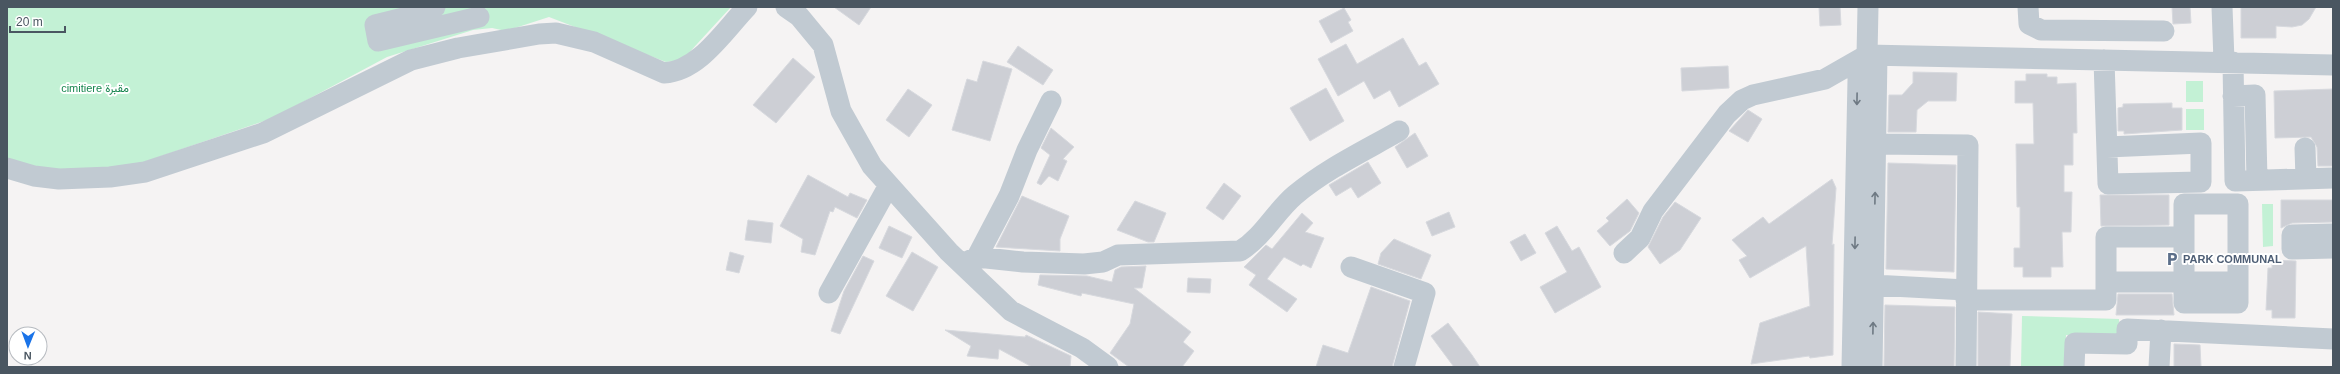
<svg xmlns="http://www.w3.org/2000/svg" width="2340" height="374" font-family="Arial,Vazirmatn,sans-serif">
	<style>
		.green { fill: #c3f1d5 }
		.building { fill: #cdcfd5; stroke: #d7d9de }
		.lines { fill: none; stroke-linecap: round; stroke-linejoin: round }
		.minor { stroke: #c1cad2; stroke-width: 21 }
		.oneway { stroke: #6e7983 }
		.labels { text-anchor: middle; dominant-baseline: central; stroke-width: 4; stroke-linejoin: round; paint-order: stroke }
		.park-label { font-size: 11px; fill: #17864f; stroke: #fff }
		.service-label { font-size: 11px; font-weight: bold; fill: #4e5e75; stroke: #fff; text-anchor: start }
	</style>
	<rect width="100%" height="100%" fill="#f5f3f3"/>
	<path class="green" d="M7,7H731L686,56L680,60L666,62L549,17L506,31L492,28L473,30L387,57L273,118L135,165L110,168L42,170L7,161Z
		M2186,81H2203V102H2186Z
		M2186,109H2204V130H2186Z
		M2262,204H2273V246L2263,247Z
		M2022,316L2119,319V337L2066,335L2065,367H2021Z"/>
	<path class="building" d="M834,7H871L859,25Z
		M1819,7H1840L1841,25L1820,26Z
		M2172,7H2190L2191,23L2173,24Z
		M2241,7H2316L2309,19L2302,25L2292,27L2276,26V38H2241Z
		M1344,8L1351,20L1348,22L1353,31L1331,43L1319,21Z
		M1403,38L1419,66L1426,62L1439,84L1399,107L1390,90L1374,99L1364,81L1338,96L1318,59L1346,44L1357,64Z
		M1018,46L1053,70L1043,85L1007,62Z
		M793,58L815,77L776,123L753,105Z
		M983,61L1012,69L990,141L952,130L967,79L977,82Z
		M1728,66L1729,88L1682,91L1681,68Z
		M1913,72L1957,73L1956,101H1928L1917,110L1916,132H1888L1889,95H1902L1913,83Z
		M2026,74H2047V77H2057V84L2076,83L2077,133H2073V165H2064V192H2072L2071,232H2062L2063,267H2051V277H2023V267H2014V248H2020V207H2017L2016,144H2034L2033,103H2015V81H2026Z
		M1326,88L1344,121L1310,141L1290,108Z
		M908,89L932,105L909,137L886,120Z
		M2333,89V166H2318L2317,147L2311,137L2275,138L2274,91Z
		M2172,103V108H2182V130L2124,134V131H2118V108L2123,107V104Z
		M1748,110L1762,119L1748,142L1729,131Z
		M1051,128L1074,147L1063,159L1067,161L1058,181L1049,176L1041,185L1037,183L1050,155L1041,148Z
		M1415,133L1428,156L1407,168L1395,147Z
		M1368,162L1381,183L1358,198L1351,187L1336,196L1329,185Z
		M1888,163L1956,165L1954,272L1886,269Z
		M808,175L848,197L850,193L867,200L857,218L835,207L833,212L830,211L815,255L801,252L803,239L780,226Z
		M1832,179L1836,188L1832,245L1834,244L1833,355L1810,358L1809,356L1751,364L1760,323L1810,306L1806,246L1750,278L1739,260L1747,256L1732,240L1763,217L1769,224Z
		M1224,183L1241,196L1223,220L1206,208Z
		M2100,195H2169V225L2101,226Z
		M1022,196L1069,216L1060,239V251L996,247Z
		M1627,199L1639,213L1630,231L1610,246L1597,231L1609,221L1606,218Z
		M2281,200H2333V222L2292,223L2281,228Z
		M1135,201L1166,213L1154,242H1148L1117,230Z
		M1675,202L1701,218L1680,250L1660,264L1648,247L1663,217Z
		M1449,212L1455,227L1432,236L1426,222Z
		M1302,213L1313,223L1305,232L1324,238L1311,268L1303,264L1301,266L1284,257L1267,279L1297,299L1287,312L1249,285L1256,275L1244,267L1266,245L1272,249Z
		M748,220L773,223L771,243L745,240Z
		M889,226L912,237L902,258L879,248Z
		M1557,226L1572,251L1579,247L1601,287L1555,313L1540,287L1567,272L1545,233Z
		M1525,234L1536,253L1521,261L1510,242Z
		M1394,239L1431,255L1421,279L1378,264L1381,253Z
		M730,252L744,256L739,273L726,270Z
		M912,252L938,267L913,311L886,296Z
		M863,256L874,261L840,334L831,331L844,291Z
		M2272,260L2296,261L2295,318H2272V310H2266L2268,268H2272Z
		M1146,266L1142,288H1134L1191,332L1183,342L1194,351L1182,367H1129L1110,353L1130,324L1134,304L1082,293L1081,296L1038,285L1040,275L1087,276L1112,282L1115,270L1121,267Z
		M1188,278L1211,279L1210,293L1187,292Z
		M1371,287L1410,301L1392,367H1316L1323,345L1348,353Z
		M2118,294H2172L2174,315H2116Z
		M1885,305L1955,307L1954,367H1884Z
		M1978,312L2012,314L2010,367H1978Z
		M1448,323L1472,355L1480,367H1454L1431,336Z
		M945,330L1025,337L1026,335L1071,356L1070,367H1032L999,349L998,359L967,356L971,346Z
		M2174,344L2200,345L2201,367H2174Z"/>
	<g class="lines">
		<path class="minor" d="M435,7L428,12L375,25L378,41L479,17
			M786,7L799,16L823,45L841,111L872,166L889,185L949,252L1011,311L1082,348L1108,367
			M2028,7L2029,24L2041,30L2164,31
			M2222,7L2224,61
			M1867,55L1868,7
			M2104,60L2108,184L2201,182V143L2107,147
			M2233,62L2235,181L2333,178
			M2233,96L2255,95L2257,180
			M1876,144L1968,145L1966,367
			M2305,148L2306,179
			M7,168L34,176L59,179L110,177L145,172L263,133L411,60L458,48L539,34L556,33L594,42L664,73C699,71 724,31 747,7
			M2184,204H2238V303H2184Z
			M2333,234L2292,235V249L2333,248
			M1624,253L1640,238L1653,211L1727,114L1742,100L1753,95L1825,79L1867,55L2333,65
			M977,257L1009,196L1027,150L1051,101
			M962,264L977,257L1023,262L1084,264L1103,262L1118,255L1240,251C1263,237 1275,212 1295,195C1326,169 1364,151 1399,131
			M1351,267L1425,293L1404,367
			M2106,282H2238
			M1873,285L1966,290
			M829,293L889,185
			M1966,300H2106V237H2184
			M1852,367L1858,80L1861,60
			M1872,367L1877,55
			M2074,367L2075,343L2127,344V329L2333,339
			M2159,367L2161,330"/>
	</g>
	<defs><path id="oneway-shaft" d="M-6 0H5M1.5-3L5.5 0L1.5 3" fill="none" stroke-width="1.6" stroke-linecap="round" stroke-linejoin="round"/></defs>
	<g class="oneway">
		<use href="#oneway-shaft" transform="translate(1857 99) rotate(91)"/>
		<use href="#oneway-shaft" transform="translate(1875 198) rotate(-89)"/>
		<use href="#oneway-shaft" transform="translate(1855 243) rotate(91)"/>
		<use href="#oneway-shaft" transform="translate(1873 328) rotate(-89)"/>
	</g>
	<defs>
		<symbol id="parking-bare" viewBox="-9 -9 18 18"><path d="M-3.5-5.5H1a3.5 3.5 0 0 1 0 7H-1V5.5H-3.5ZM-1-3.4V-.6H.8a1.4 1.4 0 0 0 0-2.8Z" fill="#5c6f8a" stroke="#fff" stroke-width="2.5" paint-order="stroke"/></symbol>
	</defs>
	<g fill-rule="evenodd">
		<use href="#parking-bare" x="2162" y="249" width="20" height="20"/>
	</g>
	<g class="labels">
		<g class="park-label">
			<text x="95" y="88">cimitiere مقبرة</text>
		</g>
		<g class="service-label">
			<text x="2183" y="259">PARK COMMUNAL</text>
		</g>
	</g>
	<rect width="2340" height="374" fill="none" stroke="#4a5661" stroke-width="16"/>
	<g transform="translate(28 346) rotate(181)"><circle r="19" fill="#ffffff" stroke="#b7bbc0"/>
	<path d="M0-3L7 15L0 10L-7 15Z" fill="#1a73e8"/>
	<text y="-6" font-size="11" font-weight="bold" text-anchor="middle" fill="#4a5661">N</text>
	</g>
	<path d="M10 26v6h55v-6" fill="none" stroke="#4a5661" stroke-width="2"/>
	<text x="16" y="26" font-size="12" fill="#4a5661" stroke="#ffffff" stroke-width="3" paint-order="stroke">20 m</text>
</svg>
